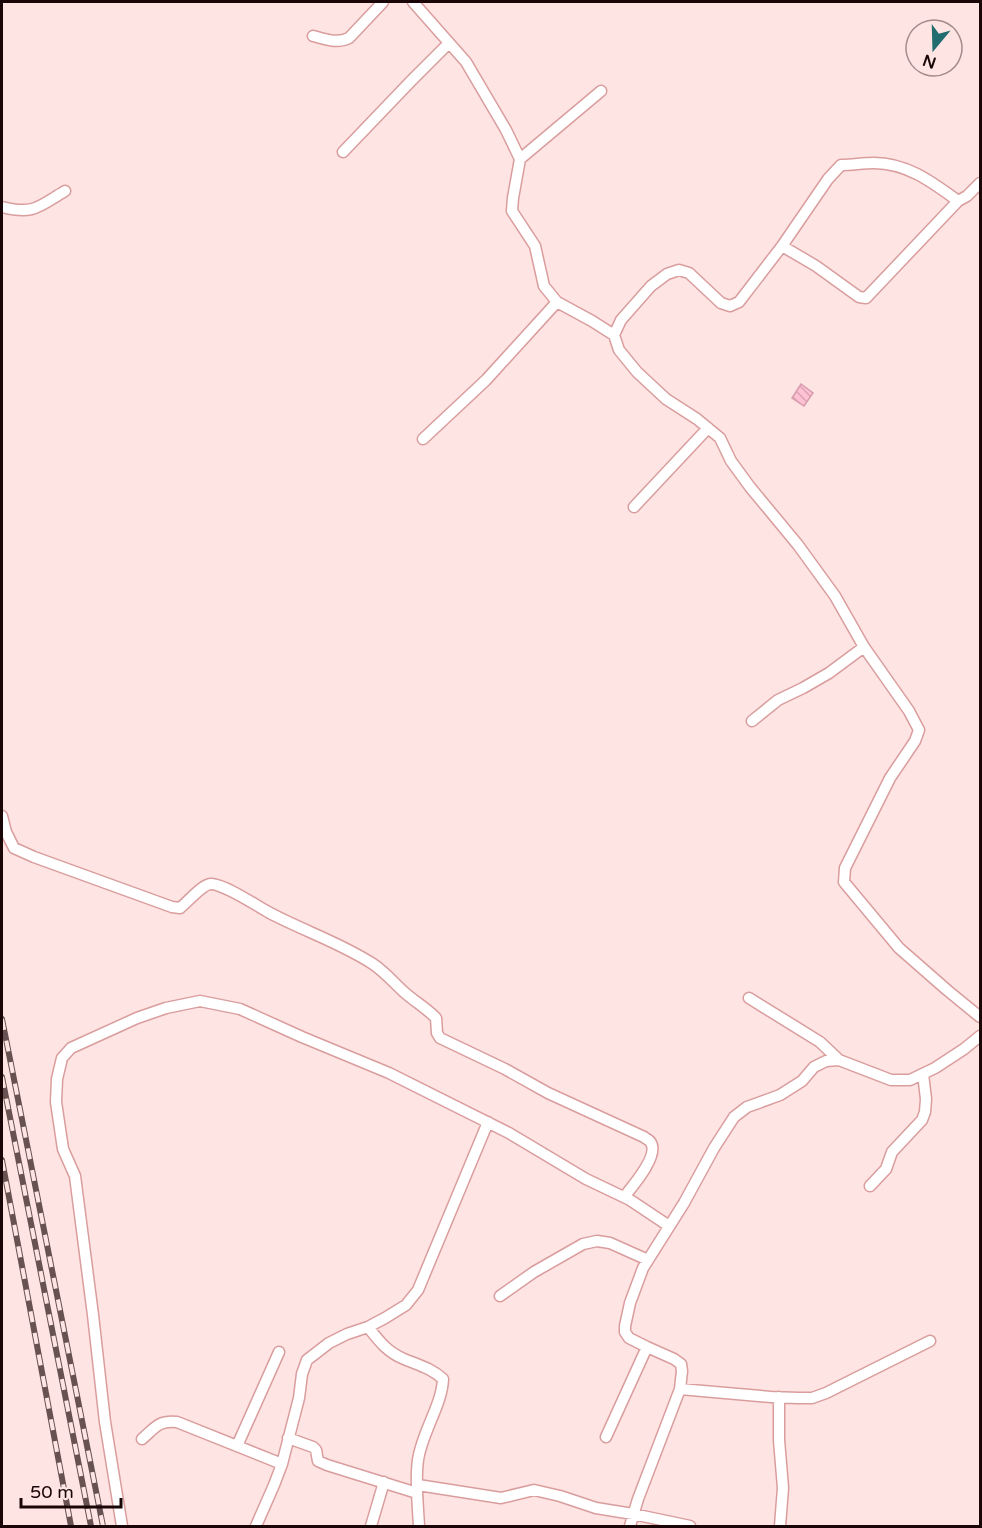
<svg xmlns="http://www.w3.org/2000/svg" width="982" height="1528" font-family="'Varela Round',sans-serif">
	<style>
		.building { fill: url(#building-back-hatch); stroke: #d69cad; stroke-width: 1.5 }
		.lines { fill: none; stroke-linecap: round; stroke-linejoin: round }
		.minor-casing { stroke: #da9d9d; stroke-width: 13 }
		.minor { stroke: #fff; stroke-width: 10 }
		.rail-casing { stroke: #675151; stroke-width: 6 }
		.rail { stroke: #fee4e3; stroke-width: 4; stroke-dasharray: 11; stroke-linecap: butt }
	</style>
	<defs>
		<pattern id="building-back-hatch" width="6" height="6" patternUnits="userSpaceOnUse" patternTransform="scale(1.5)"><rect width="6" height="6" fill="#ffc1d4"/><path d="M-1 5l2 2M0 0l6 6M5-1l2 2" fill="none" stroke="#daa4b4"/></pattern>
	</defs>
	<rect width="100%" height="100%" fill="#fee4e3"/>
	<path class="building" d="M801,384L813,393L804,406L792,398Z"/>
	<g class="lines">
		<defs>
			<path id="minor" d="M413,2L466,62L506,130L520,159L513,198L512,211L535,246L544,286L557,302L592,321L614,335
				M313,36C325,39 337,44 349,38L383,2
				M343,152L411,81L449,43
				M520,159L601,91
				M980,183L967,196L958,201L866,298L859,297L816,266L782,246L739,302L730,306L721,303L689,273L679,270L667,274L651,286L621,320L614,335L619,350L637,372L666,399L697,419L720,438L731,461L750,487L798,545L835,596L864,647L909,711L919,730L915,741L890,778L845,868L844,882L899,948L947,990L980,1017
				M2,207C34,215 38,207 65,191
				M782,246L828,179L841,165C852,165 863,163 874,163C907,163 932,182 958,201
				M423,439L486,380L557,302
				M634,507L708,428
				M752,721L778,700L803,688L829,673L864,647
				M2,816L6,832L14,848L34,857L172,907L180,908C189,901 203,883 212,884C228,886 255,905 270,913C304,931 341,943 373,964C385,972 394,983 404,992C414,1001 426,1008 436,1018L437,1033L440,1038L505,1069L548,1093L644,1137C646,1139 650,1140 651,1143C659,1156 632,1187 624,1197
				M749,998L820,1042L839,1060
				M870,1186L886,1169L892,1152L922,1120L925,1112L926,1099L923,1074
				M500,1296L534,1272L583,1244L597,1241L610,1243L648,1260
				M368,1327C379,1341 387,1352 404,1359C418,1365 431,1368 443,1379C442,1405 422,1432 418,1460C415,1479 418,1507 419,1526
				M680,1389L771,1397L798,1398H812L826,1393L930,1341
				M779,1397V1440L783,1488L780,1526
				M606,1437L647,1347
				M288,1438L313,1447L316,1450L318,1461L327,1465L417,1493
				M142,1439C155,1428 158,1420 177,1422L282,1464
				M237,1446L279,1352
				M418,1485L501,1498L534,1490L560,1496L596,1508L633,1514L690,1526
				M122,1526L105,1422L93,1315L75,1176L63,1149L56,1102L57,1079L62,1058L71,1048L137,1018L166,1008L200,1001L240,1009L302,1037L389,1073L509,1133L586,1179L630,1200L669,1226
				M256,1526L274,1485L282,1464L299,1398L302,1374L307,1360L329,1343L347,1334L368,1327L385,1318L406,1305L418,1290L488,1122
				M371,1526L384,1482
				M630,1526L638,1499L680,1389L682,1371L681,1364L674,1359L647,1347L629,1338L625,1332V1326L630,1303L643,1268L684,1203L714,1148L734,1117L747,1107L780,1095L802,1081L814,1067L826,1061L839,1060L891,1080H910L935,1068L964,1049L980,1036"/>
		</defs>
		<use href="#minor" class="minor-casing"/>
		<use href="#minor" class="minor"/>
		<defs>
			<path id="rail" d="M2,1019L103,1526
				M2,1077L91,1526
				M2,1160L71,1526"/>
		</defs>
		<use href="#rail" class="rail-casing"/>
		<use href="#rail" class="rail"/>
	</g>
	<rect width="982" height="1528" fill="none" stroke="#1a0607" stroke-width="6"/>
	<g transform="translate(934 48) rotate(199)"><circle r="28" fill="#fee4e3" stroke="#a38b8b" stroke-width="1.5"/>
	<path d="M0-4.5L10 22L0 15L-10 22Z" fill="#206c6f"/>
	<text y="-9" font-size="16" font-weight="bold" text-anchor="middle" fill="#1a0607">N</text>
	</g>
	<path d="M21 1498v9h100v-9" fill="none" stroke="#1a0607" stroke-width="3"/>
	<text x="30" y="1498" font-size="18" fill="#1a0607" stroke="#fee4e3" stroke-width="4.5" paint-order="stroke">50 m</text>
</svg>
